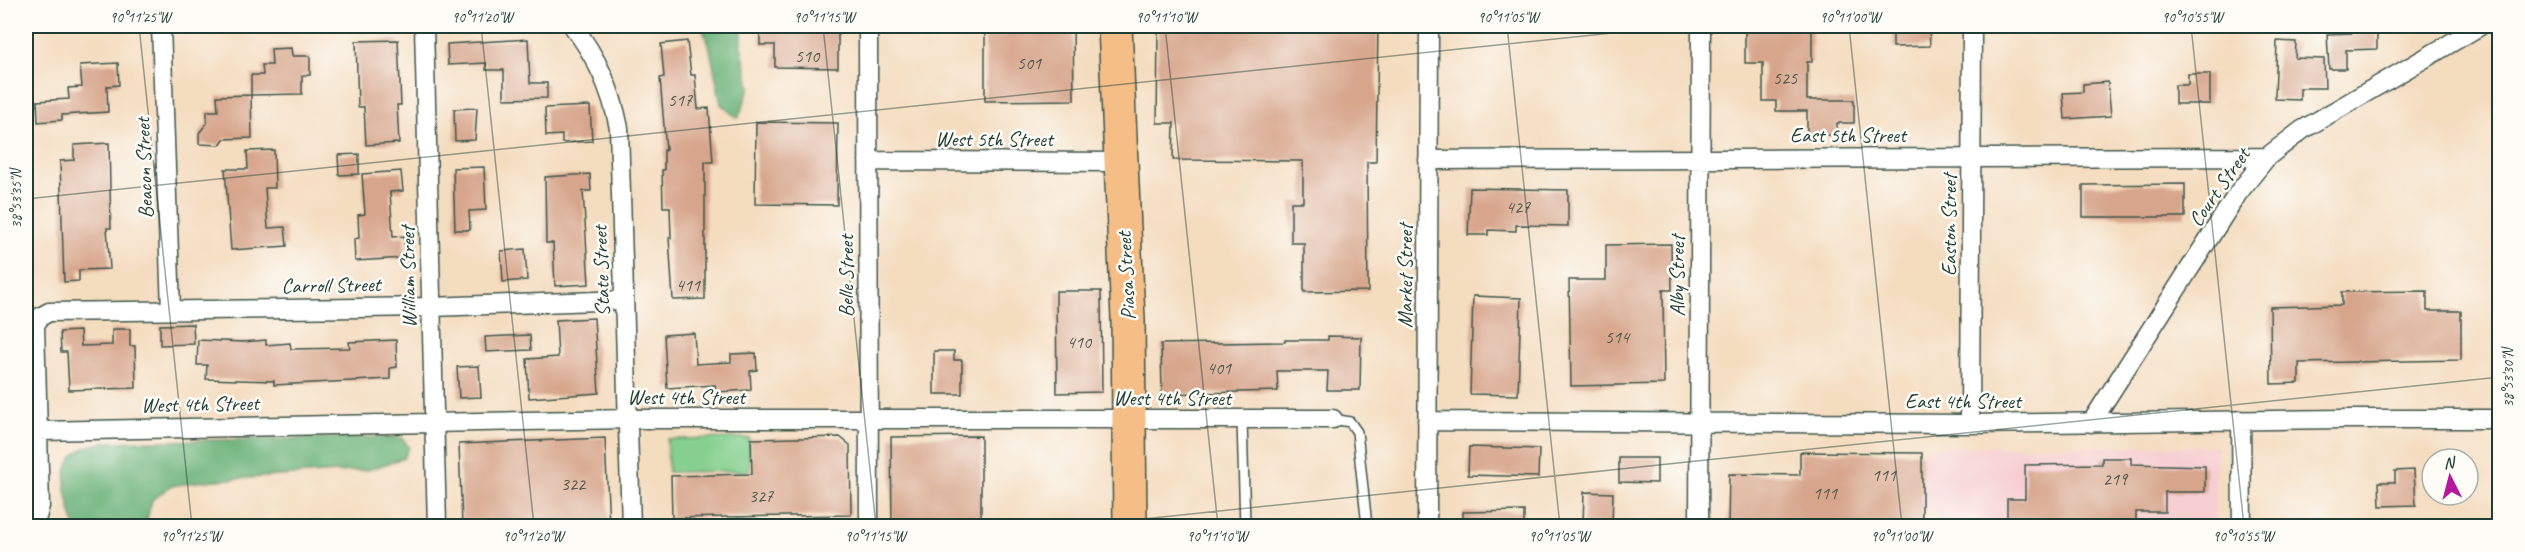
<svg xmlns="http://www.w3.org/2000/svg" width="2525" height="552" font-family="Caveat,sans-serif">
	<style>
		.built { fill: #f7cfd2 }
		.green { fill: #85d08e; stroke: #528661; stroke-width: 1.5 }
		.forest { fill: #6cb279; stroke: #467856; stroke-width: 1.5 }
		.building { fill: #d7a58b }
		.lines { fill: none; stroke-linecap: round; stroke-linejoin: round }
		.lane-casing { stroke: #3f5549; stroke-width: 12 }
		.street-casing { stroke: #3f5549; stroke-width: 21 }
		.highway-casing { stroke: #3f5549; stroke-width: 36 }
		.lane { stroke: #fff; stroke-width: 9 }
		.street { stroke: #fff; stroke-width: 18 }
		.highway { stroke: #f5be86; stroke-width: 33 }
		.ticks { fill: none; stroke: #1f3d34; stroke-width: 1.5; stroke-opacity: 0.45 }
		.labels { text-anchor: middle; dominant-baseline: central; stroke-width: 5; stroke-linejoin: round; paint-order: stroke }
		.number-label { font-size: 18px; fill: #4d574a }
		.street-label { font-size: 21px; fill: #1f3d34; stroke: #fdfcf7 }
		.neatline { fill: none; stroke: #1f3d34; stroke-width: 2 }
		.ticks-label { font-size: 15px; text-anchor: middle; fill: #1f3d34 }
	</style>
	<rect width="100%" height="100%" fill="#fdfcf7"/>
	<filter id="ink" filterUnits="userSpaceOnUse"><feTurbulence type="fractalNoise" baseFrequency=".0167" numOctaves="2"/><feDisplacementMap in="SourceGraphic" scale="12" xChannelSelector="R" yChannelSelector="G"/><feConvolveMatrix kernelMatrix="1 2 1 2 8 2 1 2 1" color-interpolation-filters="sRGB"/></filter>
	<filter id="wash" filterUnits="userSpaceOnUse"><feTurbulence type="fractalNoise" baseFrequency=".008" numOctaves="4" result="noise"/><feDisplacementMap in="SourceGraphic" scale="24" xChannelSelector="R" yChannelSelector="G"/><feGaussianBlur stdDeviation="1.35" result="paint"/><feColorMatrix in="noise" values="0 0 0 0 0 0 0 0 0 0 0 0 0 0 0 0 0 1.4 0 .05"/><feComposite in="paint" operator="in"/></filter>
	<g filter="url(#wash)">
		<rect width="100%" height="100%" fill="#f4dcbf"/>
		<path class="built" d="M2216,446V526H1937V511H1922V453L1937,447Z"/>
		<path class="green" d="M749,438V471L668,472L667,439Z"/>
		<path class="forest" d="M701,26H742V50L750,87L738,119L721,104L709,44Z
			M389,437L402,438L409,447L404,458L368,470L203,481L171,486L152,500L145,526H75C69,505 56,470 77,453C84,446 95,445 104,442Z"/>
		<g id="blocks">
			<path class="building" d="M760,26H838V68L775,67V45H760Z
				M985,26H1073L1074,100L985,101Z
				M1158,26H1378L1376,162H1367L1368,291L1304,292V243H1291V202H1303V161L1173,160L1174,123H1157Z
				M1745,26H1812V62H1807V100H1854V123H1837V135H1807V111H1776V101H1763V63H1745Z
				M2351,26H2377V49L2346,50V69H2329L2327,34L2352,33Z
				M1929,27L1930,46L1893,47V28Z
				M528,39L530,83H547V98L504,99V70H486V63L448,65L447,44Z
				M398,40L401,105H397L399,143L366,145L364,107H358L356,41Z
				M687,41L691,75H695L698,109L709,108L713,162H705V299L673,300L669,238H671L670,207H663L662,170H664V150H666L660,78L664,77L661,44Z
				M2277,41L2296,42L2295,58L2324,59L2325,88H2300V100L2275,99Z
				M291,48L292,56H310V75L302,76V94L251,95V75H263L262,65H272L271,49Z
				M118,63L119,85L107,86L108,112L62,115V120L38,122L37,101L69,99L68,88L82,87L80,65Z
				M2188,74H2210V104H2175V85H2188Z
				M2108,82L2111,116L2065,119L2063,93L2083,92V84Z
				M251,95L252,138L224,139L220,145L199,144V133L207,123V111H218L217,96Z
				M590,106L592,141L562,143V135L546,136L545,108Z
				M477,108L475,140L455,141L454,109Z
				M756,122L838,123L837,205L755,204Z
				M109,143L111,228H107L110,269L79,270V281L64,282L60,161L74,160V145Z
				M274,150L275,188H265L268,228L285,227L287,246L231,250L225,169H248L247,151Z
				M359,154V174L339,175L338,155Z
				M484,167L486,210L469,211L470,230H455L453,168Z
				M401,171L403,191L390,192L393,237L404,236L405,258L355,261L354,239L359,238L358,215L365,214L362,174Z
				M590,174L591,191H583L589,284L555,286L553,243H546L545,177Z
				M2185,184V217H2083V185Z
				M1470,188L1568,190V226L1516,225V231L1488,230V235H1468Z
				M1671,244L1672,290H1663L1664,384L1571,386L1569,280H1606V245Z
				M525,249L527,280L503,282L501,251Z
				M1056,291H1101L1102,392L1057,393Z
				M2427,291V311H2461V360L2299,363V383L2271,384L2270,307L2342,305V292Z
				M1473,296L1521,298L1518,395L1470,394Z
				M594,318L599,393L529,398L527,359L558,357L556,320Z
				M193,324L194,344L160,345V325Z
				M112,329H130V346H135L136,388L69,390L67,352H61L60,332L80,331L81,346L112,345Z
				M694,333L696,364L731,362V354L756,353L757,370L750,371L751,390L716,392L715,385L667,388L664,335Z
				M530,335L531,350L486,352L485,337Z
				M1328,336L1361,337L1360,390H1327L1328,371H1277L1278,391L1162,394L1161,344L1285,342V340H1328Z
				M198,340L243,342L266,340V345L290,343L291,349L350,348L349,342L396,340L397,367L390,368V379L274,385V381L206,379L207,365H197Z
				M934,351H954V360H962V394H934Z
				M479,366L481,397L459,398L457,367Z
				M981,436V526H892L891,437Z
				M840,437L850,445L851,515L672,518L671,476L752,474L751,439Z
				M605,438L609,526H462L459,444Z
				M1469,447L1539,449L1538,477L1468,475Z
				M1800,452L1922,453V526H1728L1729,474L1800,475Z
				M1619,458H1657V483L1619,482Z
				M2102,458H2131V464L2205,466V492H2165V512H2136V522L2126,523V526H2007V499H2025V465L2102,464Z
				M2414,470L2416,505L2380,506L2379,482H2395V471Z
				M1584,492L1613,493L1612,526L1583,525Z
				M1524,511V526H1463V512Z"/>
		</g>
	</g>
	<g filter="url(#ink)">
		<use href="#blocks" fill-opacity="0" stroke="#3f5549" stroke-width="1.5"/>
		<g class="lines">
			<defs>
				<path id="lane" d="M1333,419L1350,422L1357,432L1367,526
					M1242,420L1245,526"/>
				<path id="street" d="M161,26L171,310
					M424,26L437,526
					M573,26C597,58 611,88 619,128L631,526
					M868,26L869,526
					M1428,160L2267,157
					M868,161L1120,162
					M2241,420L2242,526
					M1427,421L1970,424L2344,419H2500
					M2091,423L2238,193L2267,157L2302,130L2480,26
					M1970,424L1972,26
					M39,431L628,419H1333
					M29,526L37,517L40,506L35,325L40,317L49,312L431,307L624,300
					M1427,526L1429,26
					M1699,526L1701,26"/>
				<path id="highway" d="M1115,26L1128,319L1130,526"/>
			</defs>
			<use href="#lane" class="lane-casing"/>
			<use href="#street" class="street-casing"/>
			<use href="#highway" class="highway-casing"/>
			<use href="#lane" class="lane"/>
			<use href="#street" class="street"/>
			<use href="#highway" class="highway"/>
		</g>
	</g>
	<path class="ticks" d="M139,26L192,526M481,26L534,526M823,26L876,526M1165,26L1218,526M1507,26L1560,526M1849,26L1902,526M2191,26L2244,526M26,199L1679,26M1076,526L2500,377"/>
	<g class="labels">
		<g class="number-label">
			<text x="807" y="56">510</text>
			<text x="1029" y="63">501</text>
			<text x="1785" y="78">525</text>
			<text x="680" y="100">517</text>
			<text x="1518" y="207">427</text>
			<text x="688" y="285">411</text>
			<text x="1617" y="337">514</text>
			<text x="1079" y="342">410</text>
			<text x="1219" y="368">401</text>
			<text x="1884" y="475">111</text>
			<text x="2115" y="479">219</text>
			<text x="573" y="484">322</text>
			<text x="1825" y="493">111</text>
			<text x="761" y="496">327</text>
		</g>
		<g class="street-label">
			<text x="1848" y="135">East 5th Street</text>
			<text x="994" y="139">West 5th Street</text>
			<text transform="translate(144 168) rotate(-92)">Beacon Street</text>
			<text transform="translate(2219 187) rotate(-55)">Court Street</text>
			<text transform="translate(1949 225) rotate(-90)">Easton Street</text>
			<text transform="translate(601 271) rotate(-92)">State Street</text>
			<text transform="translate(846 276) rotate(-90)">Belle Street</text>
			<text transform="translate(1126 276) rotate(-93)">Piasa Street</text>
			<text transform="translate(1405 276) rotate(-90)">Market Street</text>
			<text transform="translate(1677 276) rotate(-90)">Alby Street</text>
			<text transform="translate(408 277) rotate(-91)">William Street</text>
			<text transform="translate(331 285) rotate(-1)">Carroll Street</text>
			<text x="686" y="397">West 4th Street</text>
			<text x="1172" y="398">West 4th Street</text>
			<text x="1963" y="401">East 4th Street</text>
			<text transform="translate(200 404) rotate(-1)">West 4th Street</text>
		</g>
	</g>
	<rect width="2525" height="552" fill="none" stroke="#fdfcf7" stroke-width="66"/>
	<g transform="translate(2450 477) rotate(354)"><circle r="28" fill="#fdfcf7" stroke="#a4b0a9" stroke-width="1.5"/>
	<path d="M0-4.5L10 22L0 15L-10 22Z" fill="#b5179e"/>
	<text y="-9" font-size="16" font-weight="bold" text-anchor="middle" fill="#1f3d34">N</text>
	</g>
	<rect x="33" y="33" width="2459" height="486" class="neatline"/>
	<g class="ticks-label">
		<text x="140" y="22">90°11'25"W</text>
		<text x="482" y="22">90°11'20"W</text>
		<text x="824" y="22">90°11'15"W</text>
		<text x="1166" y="22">90°11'10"W</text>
		<text x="1508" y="22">90°11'05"W</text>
		<text x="1850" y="22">90°11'00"W</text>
		<text x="2192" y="22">90°10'55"W</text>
		<text transform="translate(16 199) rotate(-90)" y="5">38°53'35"N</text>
		<text transform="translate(2508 378) rotate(-90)" y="5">38°53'30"N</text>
		<text x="191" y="541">90°11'25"W</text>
		<text x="533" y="541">90°11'20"W</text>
		<text x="875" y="541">90°11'15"W</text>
		<text x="1217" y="541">90°11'10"W</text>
		<text x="1559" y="541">90°11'05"W</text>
		<text x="1901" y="541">90°11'00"W</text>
		<text x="2243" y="541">90°10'55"W</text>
	</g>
</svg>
